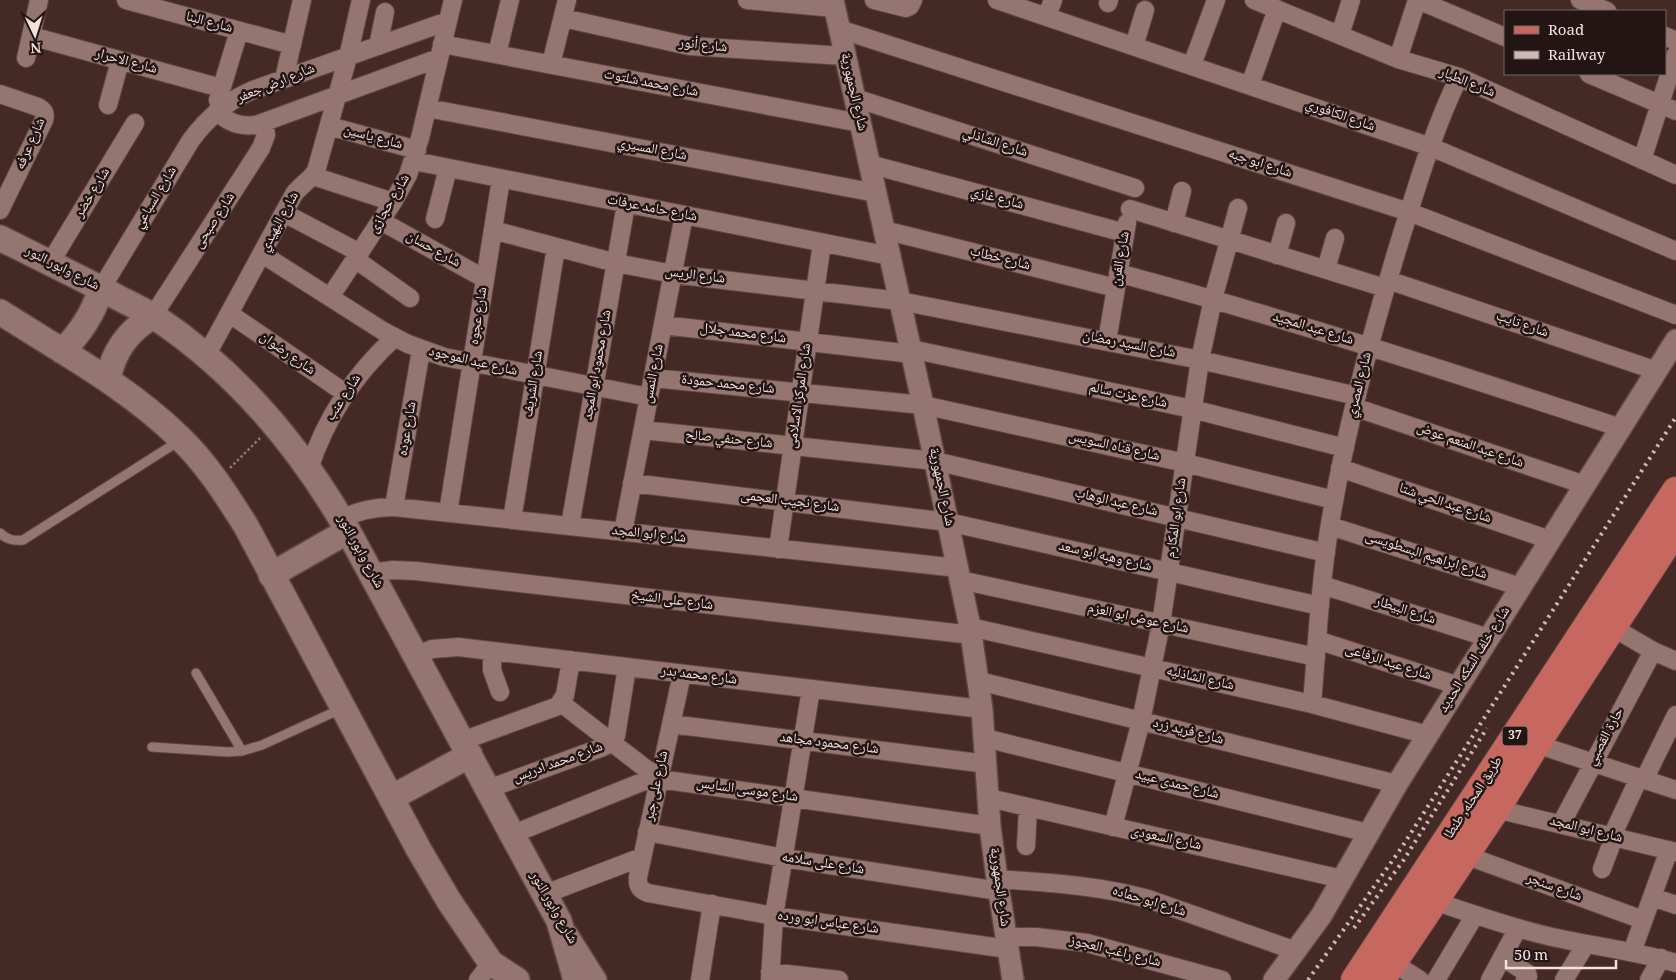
<svg xmlns="http://www.w3.org/2000/svg" width="1676" height="980" font-family="Georgia,'Noto Naskh Arabic',serif">
	<style>
		.lines { fill: none; stroke-linecap: round; stroke-linejoin: round }
		.service-casing { stroke: #5e4744; stroke-width: 11 }
		.minor-casing { stroke: #5e4744; stroke-width: 20 }
		.tertiary-casing { stroke: #5e4744; stroke-width: 24 }
		.secondary-casing { stroke: #5e4744; stroke-width: 28 }
		.primary-casing { stroke: #5e4744; stroke-width: 30 }
		.path { stroke: #8f7875; stroke-width: 2.5; stroke-dasharray: 2.5 2.5; stroke-linecap: butt }
		.service { stroke: #957570; stroke-width: 9 }
		.minor { stroke: #957570; stroke-width: 18 }
		.tertiary { stroke: #957570; stroke-width: 21 }
		.secondary { stroke: #957570; stroke-width: 25 }
		.primary { stroke: #c6685f; stroke-width: 28 }
		.rail { stroke: #cdb9b6; stroke-width: 4; stroke-dasharray: 2.5 5; stroke-linecap: butt }
		.labels { text-anchor: middle; dominant-baseline: central; stroke-width: 5; stroke-linejoin: round; paint-order: stroke }
		.shield { fill: #221514; stroke: #b4a4a1; stroke-width: 1 }
		.shield-label { font-size: 12px; font-weight: bold; fill: #f3e1de }
		.street-label { font-size: 14px; fill: #f3e1de; stroke: #221514 }
	</style>
	<rect width="100%" height="100%" fill="#442925"/>
	<g class="lines">
		<defs>
			<path id="service" d="M0,533C7,540 14,541 23,540L179,441
				M196,673L242,751
				M152,747L228,752L242,751L262,745L343,708"/>
			<path id="minor" d="M126,0L292,45
				M747,0L835,8
				M874,0L906,8L910,6L913,0
				M997,0L1431,147L1676,251
				M1254,0L1398,59L1459,77L1676,175
				M1418,0L1505,37
				M1580,0L1607,11
				M1108,3L1109,0
				M1047,16L1053,0
				M563,18L689,46L845,56
				M839,29L1409,212L1676,315
				M1340,35L1351,0
				M31,36L221,88
				M1665,36L1676,41
				M442,44L860,123
				M378,46L385,12
				M1134,46L1145,10
				M497,54L510,0
				M26,58L39,0
				M1398,59L1417,0
				M551,64L567,0
				M1192,65L1216,0
				M1589,74L1676,111
				M284,79L302,0
				M1250,85L1277,9
				M0,94L38,107C44,110 46,114 44,120L0,210
				M855,98L1135,188
				M218,100L239,31
				M108,105L120,61
				M427,108L876,193
				M217,111C228,123 240,127 256,125L439,58
				M329,126L417,150
				M1642,160L1676,54
				M414,161L890,256
				M869,164L1125,233
				M313,176L393,202
				M1130,209L1385,288
				M284,213L360,253
				M435,219L448,168
				M381,221L485,279
				M1174,223L1182,191
				M493,230L616,263L673,274L900,301L1200,360L1357,396
				M884,230L1116,288
				M262,254L383,331L408,344L444,357L649,397
				M1277,255L1286,223
				M355,259L410,298
				M50,263L135,123
				M1326,269L1335,238
				M1118,273C1288,319 1454,373 1621,428
				M1388,280L1657,371
				M101,289L191,140C208,117 227,101 253,90L448,21
				M330,297L393,202L408,175L420,138L453,0
				M230,314L345,393
				M153,316L261,148L266,135L264,122
				M663,325L912,354
				M1107,341L1127,223
				M911,349L1192,409L1345,448
				M206,356L294,194C301,185 310,180 316,171L348,57L361,0
				M653,378L923,405L1185,463L1334,500
				M1354,407L1585,485
				M643,430L935,461L1326,553
				M1340,468L1550,540
				M309,469C326,417 355,374 394,338
				M632,483L948,522L1320,606
				M394,507L421,350
				M448,513L501,179
				M342,519C359,510 375,507 394,507L958,568
				M512,520L556,247
				M570,526L626,204
				M1330,526L1521,587
				M623,532L684,215
				M778,549L822,243
				M371,573L393,570L416,571L972,635
				M960,580L1316,657
				M1322,585L1489,638
				M970,627L1312,704L1428,735
				M1612,627L1653,651L1676,661
				M1317,640L1459,686
				M492,651V670L500,692
				M416,656L432,649L458,647L982,709
				M682,674L638,877C637,885 640,890 648,893L774,916L1008,949
				M979,681L1397,784
				M561,703L659,779
				M1312,704C1317,644 1320,583 1330,524C1346,427 1372,331 1401,237C1418,183 1434,128 1459,77
				M671,724L987,764
				M985,738L1368,833
				M462,741L558,706L565,695L571,660
				M1536,744L1676,790
				M1644,780L1676,715
				M488,789L603,747L612,742L616,736L627,667
				M989,798L1342,879
				M1496,809L1676,852
				M1561,824L1653,651
				M1113,827L1141,721L1161,624L1200,360L1213,299L1238,208
				M647,832L784,858L999,891
				M513,834L642,782L659,779L990,826
				M1612,836L1639,778
				M1026,846L1028,807
				M1465,855L1643,920
				M1602,869L1614,837
				M997,879C1048,883 1098,885 1148,899L1296,951
				M545,894L642,857
				M1652,897L1676,905
				M1434,901C1473,914 1512,928 1552,937C1593,946 1635,951 1676,963
				M1006,937H1036L1087,943L1222,980
				M1632,952L1669,850
				M1502,957L1527,973L1528,976L1525,980
				M1392,962L1420,980
				M770,972L839,980
				M478,980L491,963
				M700,980L712,904
				M770,980L774,916L811,689
				M1436,980L1475,915
				M1490,980L1518,928
				M1564,980L1586,944
				M1649,980L1661,958"/>
			<path id="tertiary" d="M833,0L923,405L970,627L982,709L990,826L997,879L1013,980
				M567,934L596,980
				M1274,980L1321,916L1397,784L1676,340"/>
			<path id="secondary" d="M0,238C38,257 77,276 115,296C128,303 142,309 155,317C236,371 300,447 348,531L559,921L576,980
				M0,312C61,351 128,387 180,438C207,464 227,496 246,526L419,850L449,901L491,963L517,980
				M62,351C81,333 93,314 101,289
				M108,380C113,351 128,331 153,316
				M271,575L348,531
				M391,798L470,755"/>
			<path id="primary" d="M1355,980L1676,491
				M1381,980L1496,809L1536,744L1676,529"/>
		</defs>
		<use href="#service" class="service-casing"/>
		<use href="#minor" class="minor-casing"/>
		<use href="#tertiary" class="tertiary-casing"/>
		<use href="#secondary" class="secondary-casing"/>
		<use href="#primary" class="primary-casing"/>
		<path class="path" d="M230,468L260,438"/>
		<use href="#service" class="service"/>
		<use href="#minor" class="minor"/>
		<use href="#tertiary" class="tertiary"/>
		<use href="#secondary" class="secondary"/>
		<use href="#primary" class="primary"/>
		<path class="rail" d="M1354,928L1403,861L1487,728
			M1308,980L1402,847L1676,417"/>
	</g>
	<g class="labels">
		<rect class="shield" x="1502.5" y="726.5" width="25" height="19" rx="4"/>
		<g class="shield-label">
			<text x="1515" y="736">37</text>
		</g>
		<g class="street-label">
			<text transform="translate(209 23) rotate(15)">شارع البنا</text>
			<text transform="translate(703 46) rotate(6)">شارع أنور</text>
			<text transform="translate(126 62) rotate(15)">شارع الاحرار</text>
			<text transform="translate(1467 83) rotate(22)">شارع الطيار</text>
			<text transform="translate(276 84) rotate(-22)">شارع ارض جعفر</text>
			<text transform="translate(651 84) rotate(11)">شارع محمد شلتوت</text>
			<text transform="translate(853 92) rotate(77)">شارع الجمهورية</text>
			<text transform="translate(1340 116) rotate(19)">شارع الكافوري</text>
			<text transform="translate(373 138) rotate(15)">شارع ياسين</text>
			<text transform="translate(995 143) rotate(18)">شارع الشاذلي</text>
			<text transform="translate(31 144) rotate(-66)">شارع عرفه</text>
			<text transform="translate(652 150) rotate(11)">شارع المسيري</text>
			<text transform="translate(1260 164) rotate(18)">شارع ابو جبه</text>
			<text transform="translate(93 193) rotate(-59)">شارع خضر</text>
			<text transform="translate(156 198) rotate(-59)">شارع السباعي</text>
			<text transform="translate(997 199) rotate(15)">شارع غازي</text>
			<text transform="translate(390 204) rotate(-59)">شارع حجازى</text>
			<text transform="translate(652 209) rotate(11)">شارع حامد عرفات</text>
			<text transform="translate(215 221) rotate(-57)">شارع صبحى</text>
			<text transform="translate(280 222) rotate(-61)">شارع البهيدي</text>
			<text transform="translate(433 250) rotate(29)">شارع حسان</text>
			<text transform="translate(1000 259) rotate(14)">شارع خطاب</text>
			<text transform="translate(1121 259) rotate(-80)">شارع الفرن</text>
			<text transform="translate(62 269) rotate(27)">شارع وابور النور</text>
			<text transform="translate(695 276) rotate(7)">شارع الريس</text>
			<text transform="translate(479 316) rotate(-81)">شارع عجوه</text>
			<text transform="translate(1522 325) rotate(19)">شارع تايب</text>
			<text transform="translate(1313 329) rotate(17)">شارع عبد المجيد</text>
			<text transform="translate(743 334) rotate(7)">شارع محمد جلال</text>
			<text transform="translate(1129 345) rotate(11)">شارع السيد رمضان</text>
			<text transform="translate(287 354) rotate(35)">شارع رضوان</text>
			<text transform="translate(473 362) rotate(13)">شارع عبد الموجود</text>
			<text transform="translate(598 365) rotate(-80)">شارع محمود ابو المجد</text>
			<text transform="translate(654 374) rotate(-79)">شارع النمس</text>
			<text transform="translate(534 384) rotate(-81)">شارع الشريف</text>
			<text transform="translate(728 385) rotate(6)">شارع محمد حمودة</text>
			<text transform="translate(1360 385) rotate(-76)">شارع المصري</text>
			<text transform="translate(800 396) rotate(-82)">شارع المركز الاسلامى</text>
			<text transform="translate(1128 396) rotate(12)">شارع عزت سالم</text>
			<text transform="translate(344 398) rotate(-57)">شارع عنب</text>
			<text transform="translate(408 429) rotate(-80)">شارع عوده</text>
			<text transform="translate(729 440) rotate(6)">شارع حنفي صالح</text>
			<text transform="translate(1470 446) rotate(19)">شارع عبد المنعم عوض</text>
			<text transform="translate(1114 447) rotate(13)">شارع قناه السويس</text>
			<text transform="translate(941 487) rotate(78)">شارع الجمهورية</text>
			<text transform="translate(790 502) rotate(7)">شارع نجيب العجمى</text>
			<text transform="translate(1116 503) rotate(13)">شارع عبد الوهاب</text>
			<text transform="translate(1445 504) rotate(19)">شارع عبد الحي شتا</text>
			<text transform="translate(1177 518) rotate(-82)">شارع ابو المكارم</text>
			<text transform="translate(649 535) rotate(6)">شارع ابو المجد</text>
			<text transform="translate(360 552) rotate(61)">شارع وابور النور</text>
			<text transform="translate(1426 556) rotate(18)">شارع ابراهيم البسطويسى</text>
			<text transform="translate(1105 557) rotate(13)">شارع وهبه ابو سعد</text>
			<text transform="translate(672 601) rotate(7)">شارع على الشيخ</text>
			<text transform="translate(1405 611) rotate(18)">شارع البيطار</text>
			<text transform="translate(1138 619) rotate(12)">شارع عوض ابو العزم</text>
			<text transform="translate(1475 660) rotate(-58)">شارع خلف السكه الحديد</text>
			<text transform="translate(1388 663) rotate(18)">شارع عيد الرفاعى</text>
			<text transform="translate(699 676) rotate(7)">شارع محمد بدر</text>
			<text transform="translate(1200 679) rotate(13)">شارع الشاذليه</text>
			<text transform="translate(1188 732) rotate(14)">شارع فريد زرد</text>
			<text transform="translate(1606 737) rotate(-62)">حارة القصبي</text>
			<text transform="translate(829 744) rotate(7)">شارع محمود مجاهد</text>
			<text transform="translate(558 763) rotate(-20)">شارع محمد ادريس</text>
			<text transform="translate(1177 785) rotate(14)">شارع حمدى عبيد</text>
			<text transform="translate(657 786) rotate(-78)">شارع على جبر</text>
			<text transform="translate(747 791) rotate(8)">شارع موسى السايس</text>
			<text transform="translate(1474 798) rotate(-57)">طريق المحله, طنطا</text>
			<text transform="translate(1586 830) rotate(14)">شارع ابو المجد</text>
			<text transform="translate(1166 839) rotate(12)">شارع السعودى</text>
			<text transform="translate(823 864) rotate(9)">شارع على سلامه</text>
			<text transform="translate(999 887) rotate(82)">شارع الجمهورية</text>
			<text transform="translate(1554 888) rotate(20)">شارع سنجر</text>
			<text transform="translate(1149 902) rotate(17)">شارع ابو حماده</text>
			<text transform="translate(553 908) rotate(60)">شارع وابور النور</text>
			<text transform="translate(828 923) rotate(8)">شارع عباس ابو ورده</text>
			<text transform="translate(1115 952) rotate(14)">شارع راغب العجوز</text>
		</g>
	</g>
	<rect x="1504" y="10" width="162" height="65" fill="#221514" stroke="#766765"/>
	<rect x="1514" y="26" width="25" height="8" fill="#c6685f" stroke="#766765"/>
	<text x="1548" y="35" font-size="15" fill="#f3e1de">Road</text>
	<rect x="1514" y="51" width="25" height="8" fill="#cdb9b6" stroke="#766765"/>
	<text x="1548" y="60" font-size="15" fill="#f3e1de">Railway</text>
	<g transform="translate(35 35) rotate(176)" stroke="#221514" stroke-width="4" paint-order="stroke">
	<path d="M0-4L9 19L0 12L-9 19Z" fill="#f3e1de"/>
	<text y="-8" font-size="14" font-weight="bold" text-anchor="middle" fill="#f3e1de">N</text>
	</g>
	<path d="M1506 960v8h110v-8" fill="none" stroke="#f3e1de" stroke-width="2.5"/>
	<text x="1514" y="960" font-size="15" fill="#f3e1de" stroke="#221514" stroke-width="4" paint-order="stroke">50 m</text>
</svg>
